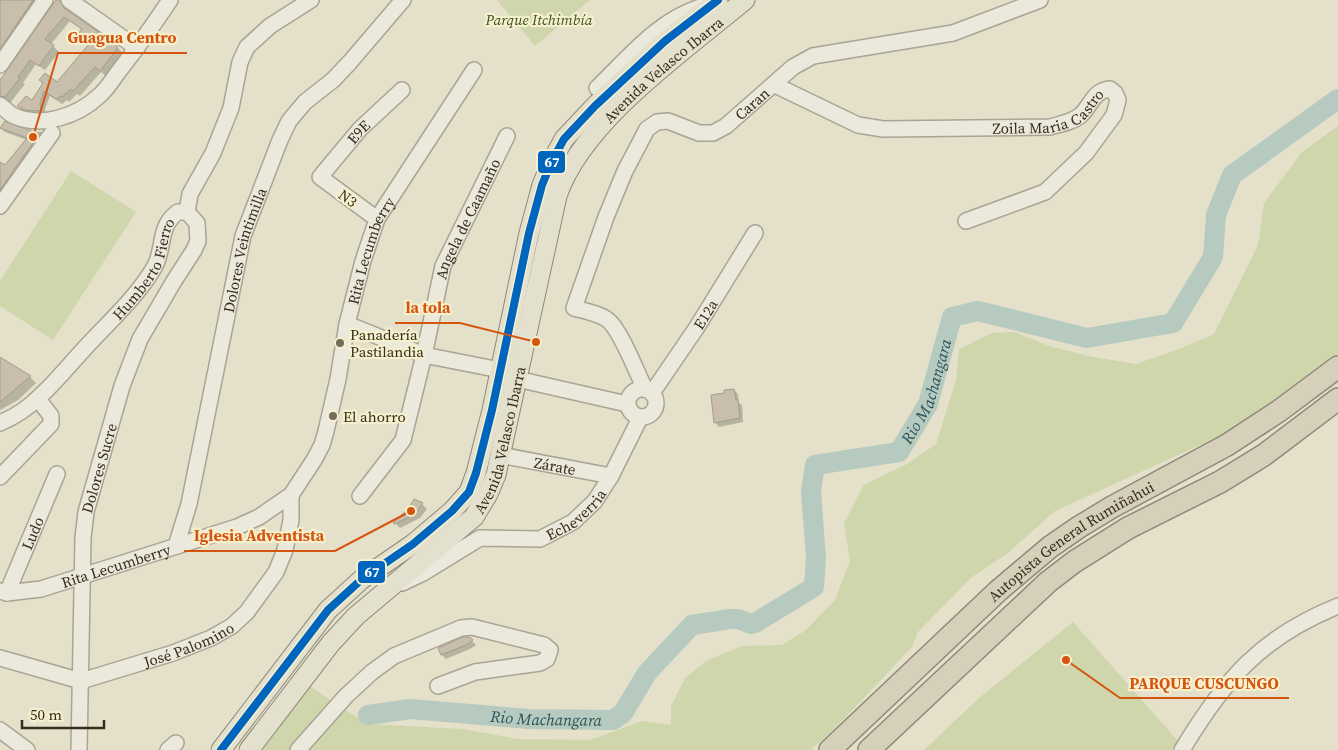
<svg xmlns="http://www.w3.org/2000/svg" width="1338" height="750" font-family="'Source Serif 4',serif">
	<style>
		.green { fill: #cfd6ac }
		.shadow { fill: #0003 }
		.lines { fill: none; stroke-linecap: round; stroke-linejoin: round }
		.river { stroke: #b6cac0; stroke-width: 20 }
		.building { fill: #c8beab; stroke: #a49b89 }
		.minor-casing { stroke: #a9a494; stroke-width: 18 }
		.major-casing { stroke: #8e897a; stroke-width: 21 }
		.highway-casing { stroke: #8e897a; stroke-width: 24 }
		.minor { stroke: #ebe8dc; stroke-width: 15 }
		.major { stroke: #e3e0cd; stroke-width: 19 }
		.highway { stroke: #d6d0bb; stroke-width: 21 }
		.bus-1-casing { stroke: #f6f0cf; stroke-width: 11 }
		.bus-1 { stroke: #0065bd; stroke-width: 8 }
		.poi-dot { fill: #746c59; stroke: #f6f0cf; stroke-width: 2 }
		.labels { text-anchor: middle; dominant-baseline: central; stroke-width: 4.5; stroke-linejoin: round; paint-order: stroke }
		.park-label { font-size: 15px; font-style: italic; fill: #405422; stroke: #f6f0cf }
		.street-label { font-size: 15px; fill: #372d1c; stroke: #f6f0cf }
		.poi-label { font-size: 15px; fill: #372d1c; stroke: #f6f0cf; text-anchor: start }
		.water-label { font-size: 16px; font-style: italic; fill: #2b5357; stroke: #f6f0cf }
		.leader { fill: none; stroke: #d6550e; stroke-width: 2 }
		.callout-dot { fill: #d6550e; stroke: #f6f0cf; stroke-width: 2 }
		.callout-label { font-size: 16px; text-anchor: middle; font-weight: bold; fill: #d6550e; stroke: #f6f0cf; stroke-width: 4.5; stroke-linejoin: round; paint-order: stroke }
		.line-badge { stroke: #f6f0cf; stroke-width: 2 }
		.badge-label { font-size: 14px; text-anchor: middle; font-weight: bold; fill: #fff }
	</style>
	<rect width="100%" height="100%" fill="#e4e0ca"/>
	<path class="green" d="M497,0H590L535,46Z
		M1338,126V355L1242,426L1055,511L1008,553L972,577L918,632L912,647L842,721L811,750H260L308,685L367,724L462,729L518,739L590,740L642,721L671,725V706L685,678L706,661L742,646L782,645L806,630L835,600L850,561L844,523L864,485L907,464L936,444L956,380L959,349L992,333L1014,332L1049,346L1088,356L1136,364L1182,348L1214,334L1258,245L1264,203L1302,152Z
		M71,171L136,212L53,340L0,306V281Z
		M1073,622L1178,741L1171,750H924L979,698Z"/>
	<path class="shadow" d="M0,0H42L0,60Z
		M59,1L68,12L116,46L122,52V54L106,76L101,72L80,96L77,94L69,102L67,100L62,104L50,96L45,109L46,116L24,112L19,107L32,101L44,84H57L89,44L78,35L83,30L70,21L51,44L59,52L45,70L36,64L23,83L25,84L11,102L3,101L0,103V82Z
		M1,128L41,132L45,136L0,199V163L5,167L27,140L5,132Z
		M0,359L30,377L36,383L18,400L0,410Z
		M734,390L738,394L739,403L742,405L743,422L719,427L715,422L725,394Z
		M414,501L422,504L427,509L420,518L400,528L395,523L408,510Z
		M469,638L476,645L470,649L446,659L442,655L440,648Z"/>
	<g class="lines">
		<path class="river" id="s1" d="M368,715L410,709L529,719L613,720L623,713L647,673L692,625L730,619H738L751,624L755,623L814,587L816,558L811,491L815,465L899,452L928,404L952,317L978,311L1087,338L1173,323L1213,257L1216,215L1232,175L1338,99"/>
	</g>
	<path class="building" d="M0,0H33L0,49Z
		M56,0H60L64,8L117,45V49L100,71L95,67L73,91L71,89L62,97L61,96L56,99L44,91L40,103L41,111L25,110L17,106L26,96L32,100L43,83L39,80L45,73L57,82L89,44L77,35L82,29L64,17L45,39L54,45L39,66L30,60L18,77L20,78L5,97L0,96V80Z
		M5,121L39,134L0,190V162L5,165L27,138L0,128Z
		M0,357L31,376L0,402Z
		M734,389L736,400H738L740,418L714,423L711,395L724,393V390Z
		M414,499L423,503L415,514L395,524L393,523L408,509Z
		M463,637H470L473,640L466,645L441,655L438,648Z"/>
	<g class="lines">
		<defs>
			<g id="minor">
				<path d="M69,0L137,48"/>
				<path d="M0,65L45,0"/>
				<path id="s2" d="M775,85L858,125L883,129L1050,127C1060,124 1073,122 1081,115C1091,105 1094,90 1110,89L1115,93L1118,100L1114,115L1086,153L1045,192L966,221"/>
				<path d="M597,88C629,57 660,18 704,6"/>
				<path d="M0,105C4,108 8,112 12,115C41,129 78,116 100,95C107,89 113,79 119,71C137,48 154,24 170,0"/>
				<path d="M0,206L52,133"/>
				<path d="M187,212L190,194L213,153L231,108L240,62L247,47L270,26L311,0"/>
				<path id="s3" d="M377,219L320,177L360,129L402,90"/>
				<path d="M347,324L424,355L500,370"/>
				<path d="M517,379L627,404"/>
				<circle cx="642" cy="403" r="14"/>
				<path id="s4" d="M645,389C637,373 622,334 610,322C602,314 585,311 574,308L606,217L625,171L647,129L657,122L668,121L699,133H713L726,126L793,67L813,56L953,33L1040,0"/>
				<path id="s5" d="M652,393L697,327L755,233"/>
				<path id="s6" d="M0,423C14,417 27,409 38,398C55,383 70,364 85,348C108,323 138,296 155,266C165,246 158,226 178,212H187"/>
				<path id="s7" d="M500,455L611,476"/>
				<path d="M0,477L51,424V416L38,399"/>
				<path id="s8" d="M360,496L403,440L424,355L443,266L507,136"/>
				<path id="s9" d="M176,546L189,504L243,236L280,140L289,121L305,102L333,80L350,62L403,0"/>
				<path id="s10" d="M402,583L423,573L480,538L540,539L573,522L595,501L611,476L640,418"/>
				<path id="s11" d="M0,591L7,593L41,589L237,527L259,517L291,495L314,460L322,445L326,431L338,379L347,324L363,261L377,219L474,70"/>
				<path id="s12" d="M7,593L57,474"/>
				<path id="s13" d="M0,658L81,681L173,653L211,638L232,626L247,612L276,572L285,550L291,520V495"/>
				<path d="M0,730L27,750"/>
				<path id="s14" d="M79,750L83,538L86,512L122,386L140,339L174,281L194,250L198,241L197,223L187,212"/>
				<path d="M168,750L176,743"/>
				<path d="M298,750L346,696L372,672L394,656L461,628L472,627L544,645L550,650L547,659L540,663L475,672L438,686"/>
				<path d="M1182,750C1224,680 1261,637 1338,606"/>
			</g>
			<g id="major">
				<path d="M221,750L328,610L362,579L413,544L452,511L469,492L476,473L492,410L529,233L542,185L552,161L564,139L595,106L665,41L718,0"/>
				<path id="s15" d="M249,750L331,643L356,616L474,517L488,494L496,475L557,196C582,121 685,50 745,0"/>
			</g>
			<g id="highway">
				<path id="s16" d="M830,750L998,591L1050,547L1079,527L1112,507L1227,445L1279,411L1338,367"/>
				<path d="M869,750L1048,582L1074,562L1128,528L1220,482L1264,455L1338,399"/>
			</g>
		</defs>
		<use href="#minor" class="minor-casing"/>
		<use href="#major" class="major-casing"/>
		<use href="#highway" class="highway-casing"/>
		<use href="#minor" class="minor"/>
		<use href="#major" class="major"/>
		<use href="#highway" class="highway"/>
		<defs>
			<path id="bus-1" d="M221,750L328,610L362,579L413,544L452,511L469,492L476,473L492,410L529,233L542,185L552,161L564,139L595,106L665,41L718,0"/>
		</defs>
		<use href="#bus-1" class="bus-1-casing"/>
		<use href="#bus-1" class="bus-1"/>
	</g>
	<g class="poi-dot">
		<circle cx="340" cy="343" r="5"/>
		<circle cx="333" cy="416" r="5"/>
	</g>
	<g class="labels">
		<g class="park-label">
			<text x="539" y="19">Parque Itchimbía</text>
		</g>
		<g class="street-label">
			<text stroke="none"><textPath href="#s15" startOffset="826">Avenida Velasco Ibarra</textPath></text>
			<text stroke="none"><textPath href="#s4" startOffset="428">Caran</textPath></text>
			<text stroke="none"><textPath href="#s2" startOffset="288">Zoila Maria Castro</textPath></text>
			<text stroke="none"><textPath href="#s3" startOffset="130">E9E</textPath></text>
			<text transform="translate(348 198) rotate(36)">N3</text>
			<text stroke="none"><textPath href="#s8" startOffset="302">Angela de Caamaño</textPath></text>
			<text stroke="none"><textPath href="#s9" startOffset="304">Dolores Veintimilla</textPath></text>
			<text stroke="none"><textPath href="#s11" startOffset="570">Rita Lecumberry</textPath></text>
			<text stroke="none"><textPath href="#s6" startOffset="215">Humberto Fierro</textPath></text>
			<text stroke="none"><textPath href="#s5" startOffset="95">E12a</textPath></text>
			<text stroke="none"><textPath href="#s15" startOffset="408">Avenida Velasco Ibarra</textPath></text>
			<text stroke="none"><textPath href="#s7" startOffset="56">Zárate</textPath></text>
			<text stroke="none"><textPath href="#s14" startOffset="284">Dolores Sucre</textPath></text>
			<text stroke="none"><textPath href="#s10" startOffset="194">Echeverria</textPath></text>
			<text stroke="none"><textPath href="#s12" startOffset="65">Ludo</textPath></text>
			<text stroke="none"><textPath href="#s16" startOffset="320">Autopista General Rumiñahui</textPath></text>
			<text stroke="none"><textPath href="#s11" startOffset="120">Rita Lecumberry</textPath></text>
			<text stroke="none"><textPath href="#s13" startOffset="198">José Palomino</textPath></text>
		</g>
		<g class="poi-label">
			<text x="350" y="334">Panadería<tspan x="350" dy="17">Pastilandia</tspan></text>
			<text x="343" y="416">El ahorro</text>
		</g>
		<g class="water-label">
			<text stroke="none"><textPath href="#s1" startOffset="779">Rio Machangara</textPath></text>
			<text stroke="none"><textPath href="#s1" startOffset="179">Rio Machangara</textPath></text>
		</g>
	</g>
	<path class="leader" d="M33 137L58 53H187M536 342L460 323H395M411 511L335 551H184M1066 660L1120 698H1289"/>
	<g class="callout-dot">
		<circle cx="33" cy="137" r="5"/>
		<circle cx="536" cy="342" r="5"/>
		<circle cx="411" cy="511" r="5"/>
		<circle cx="1066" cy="660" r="5"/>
	</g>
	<g class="callout-label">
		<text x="122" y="43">Guagua Centro</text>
		<text x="428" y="313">la tola</text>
		<text x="259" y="541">Iglesia Adventista</text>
		<text x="1204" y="689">PARQUE CUSCUNGO</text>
	</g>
	<g class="line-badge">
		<rect x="537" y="150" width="29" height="24" rx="5" fill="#0065bd"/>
		<rect x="357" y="560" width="29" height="24" rx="5" fill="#0065bd"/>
	</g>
	<g class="badge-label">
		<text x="552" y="167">67</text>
		<text x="372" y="577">67</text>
	</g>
	<path d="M22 720v8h82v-8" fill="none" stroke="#372d1c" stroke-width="2.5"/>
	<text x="30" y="720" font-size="15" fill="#372d1c" stroke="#f6f0cf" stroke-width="4" paint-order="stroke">50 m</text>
</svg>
